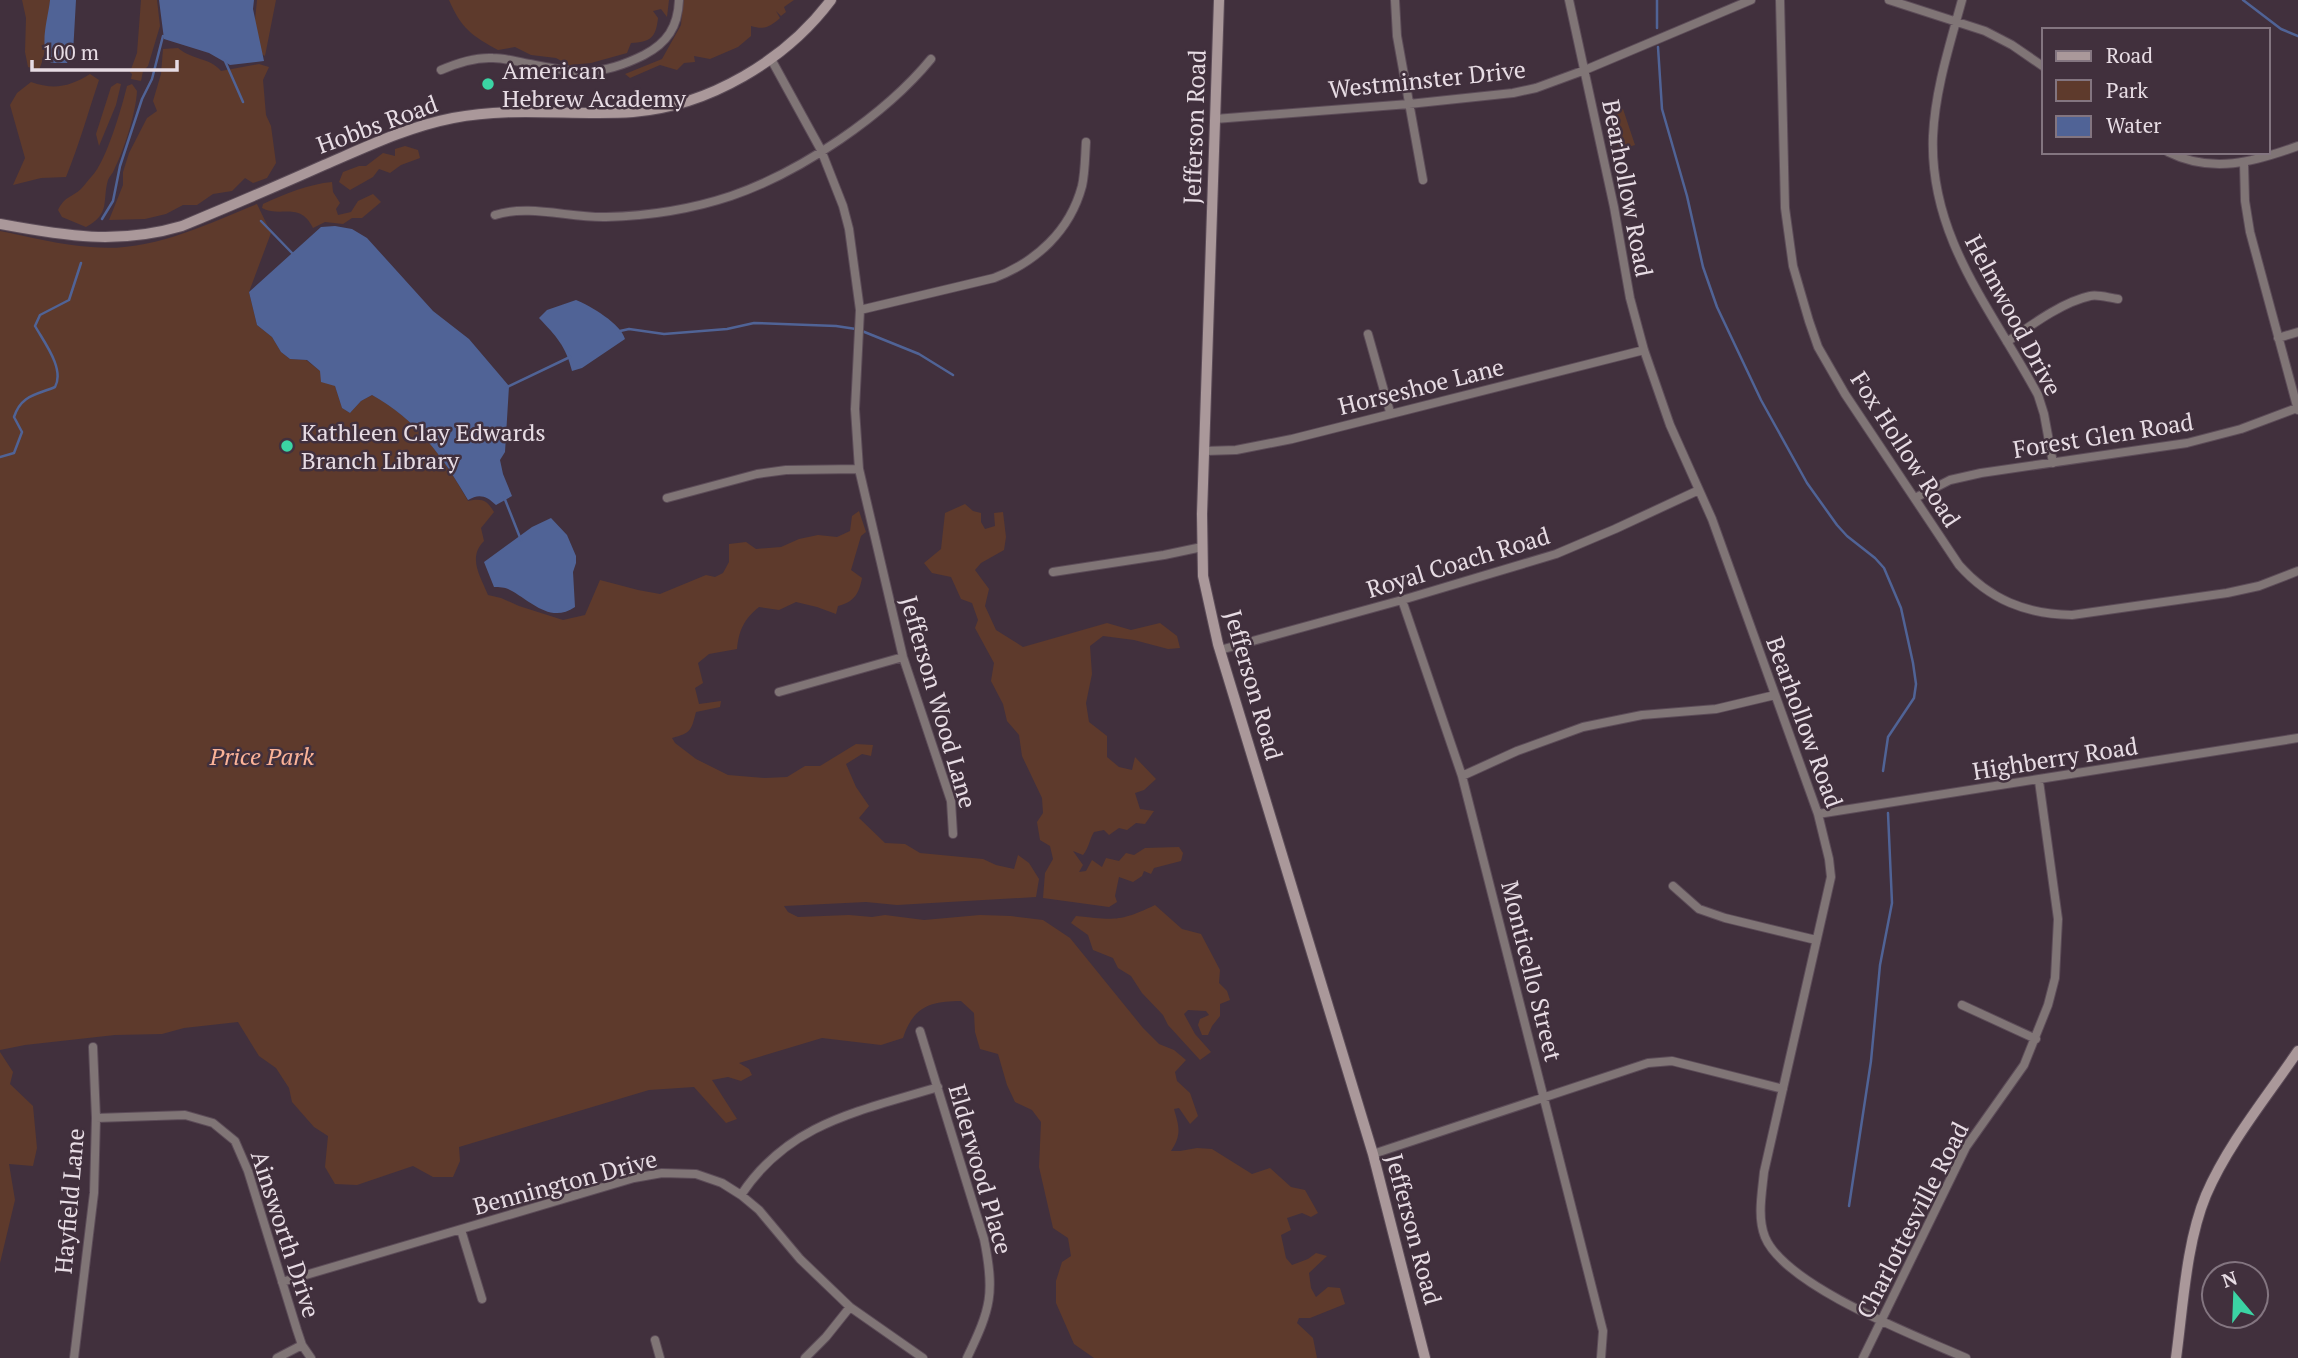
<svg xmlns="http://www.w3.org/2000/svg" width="2298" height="1358" font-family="'PT Serif',serif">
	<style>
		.green { fill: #5e3a2c }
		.water { fill: #506396 }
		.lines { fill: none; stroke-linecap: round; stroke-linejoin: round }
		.stream { stroke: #506396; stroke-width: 2.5 }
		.street-casing { stroke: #5c4c58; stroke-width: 10 }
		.secondary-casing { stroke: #5c4c58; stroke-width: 12 }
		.street { stroke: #807576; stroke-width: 8 }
		.secondary { stroke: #aa989a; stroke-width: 10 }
		.poi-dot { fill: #3bd4a4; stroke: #41303d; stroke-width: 2.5 }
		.labels { text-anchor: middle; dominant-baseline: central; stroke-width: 5; stroke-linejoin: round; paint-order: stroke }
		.poi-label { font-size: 24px; fill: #e7dce4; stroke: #41303d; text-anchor: start }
		.street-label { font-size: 24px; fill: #e7dce4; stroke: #41303d }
		.park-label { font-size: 24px; font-style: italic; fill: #fbb398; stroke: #41303d }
	</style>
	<rect width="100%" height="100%" fill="#41303d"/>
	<path class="green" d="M22,0H50C48,23 48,50 39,70L28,67L25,52L26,18Z
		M141,0H157L160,26L148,66L143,71L141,81L131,79L132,74L130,72L137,53Z
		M257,0H276L265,56L252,49Z
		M449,0H669L667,17L661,9L653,11L658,18C656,38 650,42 631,43L627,53L591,63L569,65L556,58L531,55L515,47L498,50C472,36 461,28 449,0Z
		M683,0H794L784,7L786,12L781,16L776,11L780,18C770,27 764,30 751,26V36L738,47L710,59L694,56L695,62L684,63L677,70L660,65L630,78L625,74L662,59L681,25Z
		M178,48C194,61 209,57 221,71L259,64L269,67L263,80L266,115L271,126L276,163L267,178L253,183L245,178L232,191L213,194L197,205H183L166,214L145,219L109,220L123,185V172L129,153L147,118L157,111L153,101L161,74L163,49Z
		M90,74L99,80C88,113 79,145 66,177L41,178L13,185L25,158L10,105L17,93L31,82C54,90 69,87 90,74Z
		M117,83L121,84L116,105L99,146L96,134L111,87Z
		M132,84L137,91C136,113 124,150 114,170C113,173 109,177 108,180C102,200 111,214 86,227L62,217L58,210C65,196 71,198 81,189C85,185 88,180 92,176C106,162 122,107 127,86Z
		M1617,108L1623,109L1635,145L1619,150L1611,126L1613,112Z
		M405,146L418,150L420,158L401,165L390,173L379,169L373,177L350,190L339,182L343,172L359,166H366L383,153L395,156V149Z
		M332,182L333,192L340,203L336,209L338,215L351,212L358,201L373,194L381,202L362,218H352L343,224L325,222L313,228C300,201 280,218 262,208L263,204C284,194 309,184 332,182Z
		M257,204L271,233L249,292L257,325L272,337L281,352L290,359L306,360L320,371L335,386L342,408L350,413L361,401L372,395C418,420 443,457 468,501C482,498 487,500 494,512L481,528L484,541C467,558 481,577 488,595L501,598L519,606L563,620L585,615L600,580L638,590L660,594L706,575L715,577L723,573L729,562V544L746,542L756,549L781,547L799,539L818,535L837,537L850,531L852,516L859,511L866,532L861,536L851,570L862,578C859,594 854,602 838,606L836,614L817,607L796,602L779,610L759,607C744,619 739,630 737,649L709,654L698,663L703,683L695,688L699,704L721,701L720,707L696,712C691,731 691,733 672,738L675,743L696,759L728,775L765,778L787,777L805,766H820L856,744L873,745L871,756L862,754L846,764L856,787L869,806L859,818L885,843L905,844L920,853L983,859L996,865L1014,869L1018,855L1029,863L1039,879L1036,897L897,905L866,902L784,906L788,912L798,917L849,915L872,917L885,915L924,920L980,915L1011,916L1043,920L1070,938L1143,1028L1159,1044L1174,1050L1186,1060L1175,1072L1177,1081L1190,1093L1198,1116L1190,1124L1179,1108L1174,1109C1179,1127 1182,1134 1171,1151H1180L1197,1148L1212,1149L1252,1174L1270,1168L1291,1187L1305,1190L1318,1213L1311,1217L1302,1213L1287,1218L1291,1230L1281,1235L1286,1258L1292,1265L1308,1259L1316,1253L1327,1256L1309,1273L1311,1288L1316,1297L1328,1287L1340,1288L1345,1304L1310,1318H1299L1297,1323L1313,1338L1317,1358H1094L1074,1344L1056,1303V1281L1062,1262L1071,1256L1068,1238L1053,1228L1039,1167L1041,1122L1032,1110L1015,1102L1007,1085L998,1054L980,1049L975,1032L974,1013L961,1001C930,1001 913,1007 903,1038L881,1045L822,1038L739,1063L749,1069L752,1075L741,1081L728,1077L712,1080L737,1119L726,1123L694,1087L649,1090L459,1147L460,1161L453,1177H433L413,1166L357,1185L335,1184L325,1167L328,1136L314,1127L292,1102L289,1088L276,1068L259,1056L238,1022L184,1028L162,1034L115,1035L25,1045L0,1050V231C30,237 61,245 91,247C149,253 205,225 257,204Z
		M965,504L973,511L981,513V522L985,529L995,526L994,513L1003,512L1006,537L1004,550L981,563L975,570L989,589L985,606L996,630L1023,647L1107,623L1131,630L1160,623L1177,636L1180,648L1168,649L1134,640L1103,636L1090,646L1092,674L1086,703L1089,722L1107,736V757L1119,767L1132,770L1135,757L1156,779L1144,790L1135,793L1140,809L1154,811L1145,824L1136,823L1127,830L1119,828L1109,835L1104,830L1094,832C1089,840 1089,848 1083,855L1073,851L1083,865L1079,872L1086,871L1092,860L1102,867L1106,858L1119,861L1126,853L1134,855L1145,848L1179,847L1183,853L1181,861L1154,868L1151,874L1144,871L1142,876L1133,882L1119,877L1115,896L1117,902L1109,907L1043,898L1045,873L1053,859L1050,846L1040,840L1037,822L1043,813L1042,798L1022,756L1019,735L1007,721L1003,704L991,681L994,663L975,628L978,620L972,603L961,599L951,577L932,573L924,563L941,549L945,513Z
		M1155,905L1182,929L1201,934L1220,970L1219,983L1227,991L1230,1000L1220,1004V1016L1212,1026L1208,1035H1202L1198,1025L1200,1019L1209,1015L1206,1011L1188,1010L1184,1014L1195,1034L1211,1052L1200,1060L1168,1025L1163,1015L1142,993L1131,976L1118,968L1113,958L1093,950L1088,935L1071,923L1076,916C1114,920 1120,922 1155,905Z
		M0,1052L13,1072L10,1084L33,1106L37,1148L33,1166L9,1164L15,1200L0,1263Z"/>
	<path class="water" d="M50,0H76L73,53L67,63H51C38,47 48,20 50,0Z
		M159,0H254L253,9L264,61L230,65L209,53L164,39Z
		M335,226L352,229L367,238L433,311L469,339L509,386L505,452L500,460L503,474L512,496L496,505C487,496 479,493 468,500C443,457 416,419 372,395L361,401L350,413L342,408L335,386L321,382L320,371L307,360L290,359L281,352L272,337L257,325L249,292L321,227Z
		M576,300C591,306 621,324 625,339L582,368L572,371C566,346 556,336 539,318L547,310Z
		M551,518L567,535L576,556V563L573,572L575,607C550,624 531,601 510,590C505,587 499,587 494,587L484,562L532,527Z"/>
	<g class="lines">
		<path class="stream" d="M2243,0L2281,29L2298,36
			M1657,28V0
			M1658,47L1662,109L1687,196L1703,267L1717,307L1761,400L1807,483L1837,525L1847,536L1875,558L1884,568L1901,608L1913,663L1916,684L1914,698L1888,737L1883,771
			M225,61L243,102
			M102,219L113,201L120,166L142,99L152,79L163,36
			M261,221L293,254
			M620,331L629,329L664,334L727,329L754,323L836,326L856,329
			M862,331L919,354L953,375
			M507,387L570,357
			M0,457L14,453L22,432L14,417C21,395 36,395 55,387C65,369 44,342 35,326L40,315L69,300L81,263
			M504,497L521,540
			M1849,1206L1871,1061L1880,965L1892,903L1888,813"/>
		<defs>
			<path id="street" d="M1395,0L1397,36L1423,180
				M1569,0L1614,207L1630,298L1644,350L1670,425L1712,519L1818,814L1829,859L1831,877L1764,1172C1762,1193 1757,1217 1765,1237C1785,1286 1916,1336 1966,1358
				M1780,0L1785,208L1793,266L1809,321L1818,347L1845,394L1959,565C1990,600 2026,614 2072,615L2227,593L2259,586L2298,571
				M1889,0L1985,31L2012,45L2044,67
				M1962,0C1950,44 1935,90 1933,136C1929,238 1993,311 2038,395L2044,414L2053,463
				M771,59L821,150L843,206L849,229L860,310L855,409L859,469L903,657L951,801L953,834
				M441,70C457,63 476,57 493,58C505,58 518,62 530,64C577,74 600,77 644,55C667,43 678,27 679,0
				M1215,119L1409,104L1513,93L1536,88L1585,70L1751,0
				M2168,152C2212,174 2254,162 2298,146
				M2244,163L2245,201L2250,232L2298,410
				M495,215C530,204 569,218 606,217C648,216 692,209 731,196C801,172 885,115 931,59
				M860,310L994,278C1036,262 1070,231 1082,186C1085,173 1085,157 1086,142
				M1368,334L1390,412
				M2278,338L2298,332
				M2007,342C2030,326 2062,302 2090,296C2098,294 2109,298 2118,299
				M1205,451L1236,450L1292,439L1644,350
				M667,498L757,474L786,470L859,469
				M1915,498L1950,480L1981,473L2187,443L2241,429L2297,408
				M1053,572L1164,555L1202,547
				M1402,600L1462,776L1603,1331L1601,1358
				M1220,650L1402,600L1556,554L1615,529L1699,490
				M779,692L903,657
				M1462,776L1517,751L1583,727L1642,715L1716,709L1775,695
				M1818,814L2298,738
				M1673,886L1699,909L1725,918L1816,940
				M1962,1005L2036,1039
				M920,1031L984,1239C995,1293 991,1308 967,1358
				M96,1118L185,1115L213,1123L235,1141L248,1171L297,1330L302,1345L311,1358
				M1373,1154L1648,1063L1672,1061L1783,1089
				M741,1195C789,1122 861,1111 938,1087
				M461,1230L482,1299
				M282,1282L634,1178L662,1173L696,1174L722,1183L741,1195L759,1210L800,1259L850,1307L923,1358
				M655,1340L660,1358
				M74,1358L94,1193L96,1118L93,1047
				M277,1358L302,1345
				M805,1358L826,1337L850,1307
				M1863,1358L1966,1147L2024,1065L2048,1005L2055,978L2058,919L2039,781"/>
			<path id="secondary" d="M1219,0L1202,514L1203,576L1218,644L1373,1154L1425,1358
				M0,224C65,236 118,245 182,226C230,206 277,186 324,165C366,147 407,127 453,118C513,106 573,116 633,112C709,106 786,60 831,0
				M2176,1358C2183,1307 2186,1243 2206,1195C2228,1144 2266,1098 2298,1051"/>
		</defs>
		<use href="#street" class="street-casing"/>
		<use href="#secondary" class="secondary-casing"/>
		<use href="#street" class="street"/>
		<use href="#secondary" class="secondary"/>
	</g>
	<g class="poi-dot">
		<circle cx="488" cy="84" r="7"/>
		<circle cx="287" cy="446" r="7"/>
	</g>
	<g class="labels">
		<g class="poi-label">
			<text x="502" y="70">American<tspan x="502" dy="28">Hebrew Academy</tspan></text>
			<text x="301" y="432">Kathleen Clay Edwards<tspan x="301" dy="28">Branch Library</tspan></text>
		</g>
		<g class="street-label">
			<text transform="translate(1427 79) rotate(-6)">Westminster Drive</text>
			<text transform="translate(377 124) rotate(-20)">Hobbs Road</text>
			<text transform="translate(1194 127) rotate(-88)">Jefferson Road</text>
			<text transform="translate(1628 188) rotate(79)">Bearhollow Road</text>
			<text transform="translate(2014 315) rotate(62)">Helmwood Drive</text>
			<text transform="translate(1421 386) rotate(-14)">Horseshoe Lane</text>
			<text transform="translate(2103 435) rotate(-9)">Forest Glen Road</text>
			<text transform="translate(1906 449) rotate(57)">Fox Hollow Road</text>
			<text transform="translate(1458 562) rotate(-17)">Royal Coach Road</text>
			<text transform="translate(1254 685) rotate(74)">Jefferson Road</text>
			<text transform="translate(939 702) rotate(74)">Jefferson Wood Lane</text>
			<text transform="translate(1805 722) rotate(70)">Bearhollow Road</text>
			<text transform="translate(2055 758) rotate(-9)">Highberry Road</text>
			<text transform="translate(1532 971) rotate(76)">Monticello Street</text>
			<text transform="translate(981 1169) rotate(74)">Elderwood Place</text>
			<text transform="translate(565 1182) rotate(-15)">Bennington Drive</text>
			<text transform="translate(69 1201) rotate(-85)">Hayfield Lane</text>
			<text transform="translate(1912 1220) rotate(-63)">Charlottesville Road</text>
			<text transform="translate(1414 1229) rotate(75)">Jefferson Road</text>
			<text transform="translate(286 1234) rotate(72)">Ainsworth Drive</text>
		</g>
		<g class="park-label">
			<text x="262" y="756">Price Park</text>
		</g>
	</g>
	<rect x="2042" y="28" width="228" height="126" fill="#41303d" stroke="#837580" stroke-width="2"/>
	<rect x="2056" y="51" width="35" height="10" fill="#aa989a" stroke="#837580" stroke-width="2"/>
	<text x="2106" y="63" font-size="21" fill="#e7dce4">Road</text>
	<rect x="2056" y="80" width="35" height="21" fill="#5e3a2c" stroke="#837580" stroke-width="2"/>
	<text x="2106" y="98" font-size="21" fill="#e7dce4">Park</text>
	<rect x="2056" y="116" width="35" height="21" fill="#506396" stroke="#837580" stroke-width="2"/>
	<text x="2106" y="133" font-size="21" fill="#e7dce4">Water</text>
	<g transform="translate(2235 1295) rotate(341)"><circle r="33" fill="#41303d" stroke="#837580" stroke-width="2"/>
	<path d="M0-5L12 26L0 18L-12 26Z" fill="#3bd4a4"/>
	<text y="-10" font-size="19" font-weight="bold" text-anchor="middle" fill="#e7dce4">N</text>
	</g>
	<path d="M32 60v10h145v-10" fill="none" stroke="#e7dce4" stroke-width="3.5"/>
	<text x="42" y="60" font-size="21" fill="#e7dce4" stroke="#41303d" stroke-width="5" paint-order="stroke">100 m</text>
</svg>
